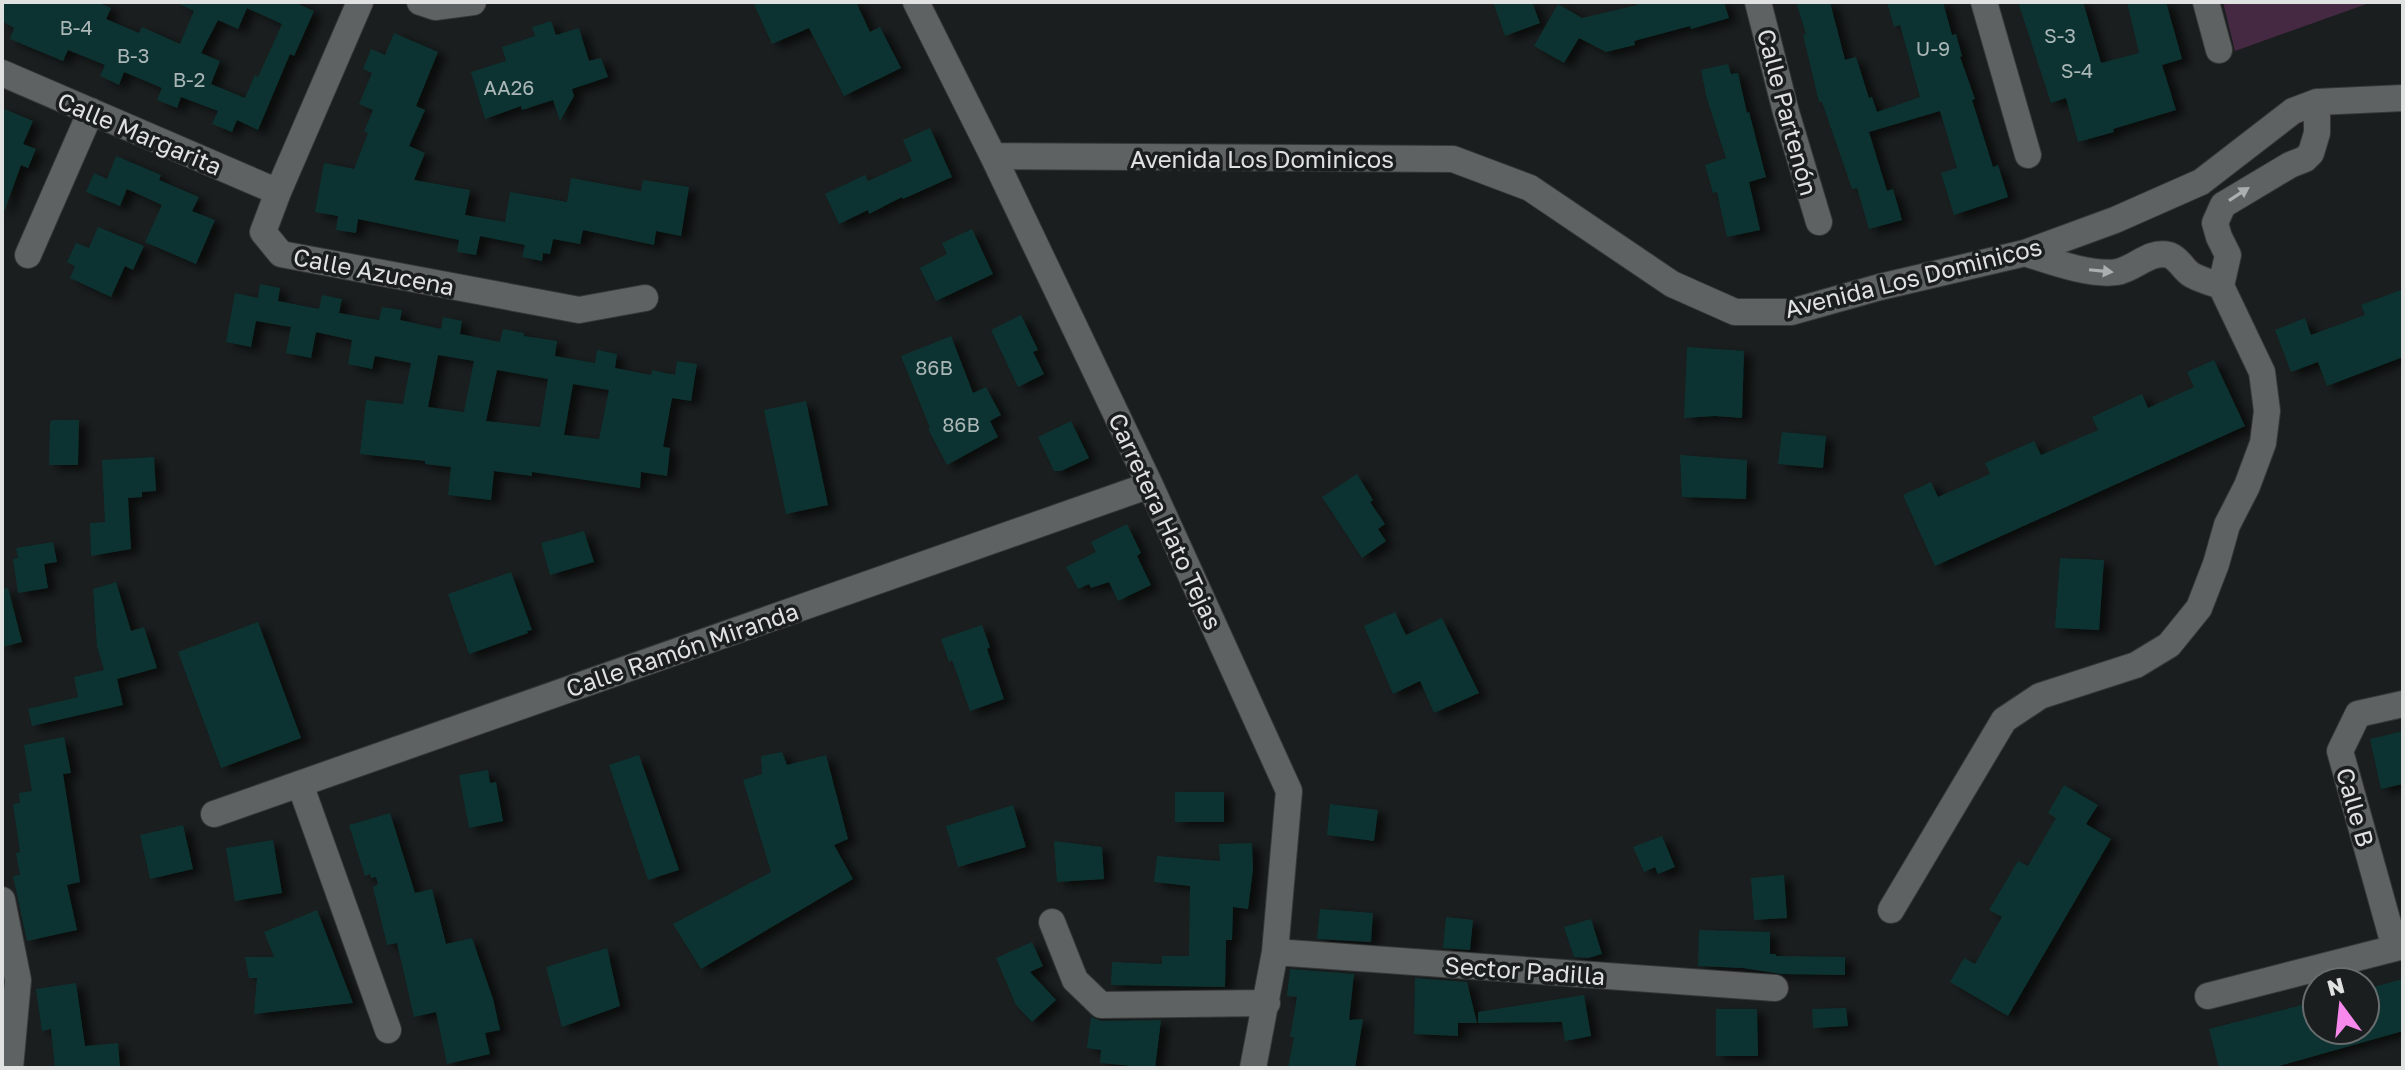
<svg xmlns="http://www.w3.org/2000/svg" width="2405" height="1070" font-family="'Golos Text',sans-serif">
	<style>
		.green { fill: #452942 }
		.building { fill: #0d3330; fill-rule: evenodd; filter: url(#shadow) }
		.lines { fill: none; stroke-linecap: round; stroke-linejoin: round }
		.minor-casing { stroke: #363838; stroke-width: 28 }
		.minor { stroke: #5e6262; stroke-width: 26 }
		.oneway { fill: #acafaf }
		.labels { text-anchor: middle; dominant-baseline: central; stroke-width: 7; stroke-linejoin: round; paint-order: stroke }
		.number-label { font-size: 20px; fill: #abb6b6 }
		.street-label { font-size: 24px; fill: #e0e2e2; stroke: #1a1e1e }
	</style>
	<defs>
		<filter id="shadow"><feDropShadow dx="8" dy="4.5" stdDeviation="4" flood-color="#0009"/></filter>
	</defs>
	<rect width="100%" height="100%" fill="#1a1e1e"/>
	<path class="green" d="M2223,2H2372L2235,51Z"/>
	<path class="building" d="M2,2H97L111,8L106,19L139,33L142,27L180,44L194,11L175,2H294L314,11L294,56L290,54L258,130L237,120L232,132L212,124L218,111L181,97L177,108L157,100L162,88L124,72L119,85L100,76L105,65L68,50L63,61L10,39L14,28L2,21ZM247,8L282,24L258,77L255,75L245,98L211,84L220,61L201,53L218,20L238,29Z
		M753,2H856L870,32L880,27L901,68L844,96L809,28L772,44Z
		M1493,2H1532L1540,23L1505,36Z
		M1637,2H1724L1729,18L1691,29L1690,26L1634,41L1635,45L1606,52L1579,38L1564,63L1534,46L1558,4L1582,18L1637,5Z
		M1796,2H1830L1845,60L1856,57L1869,98L1872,97L1877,112L1920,97L1900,25L1894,27L1887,2H1943L1952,35L1956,34L1962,56L1960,57L1975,99L1972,100L1993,167L1998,165L2008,197L1954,215L1941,173L1957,168L1940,111L1869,132L1887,191L1893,189L1902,220L1869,229L1857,188L1852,189L1822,102H1819L1803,35L1806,34Z
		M2018,2H2083L2101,63L2139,53L2127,2H2166L2182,59L2162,65L2176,110L2113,129L2114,132L2078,142L2066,98L2051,103Z
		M551,21L556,35L579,28L589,61L601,58L608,77L572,89L574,96L560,121L553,100L522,110L521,106L485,119L471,72L506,61L502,47L535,36L532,27Z
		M394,33L438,52L416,106L425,110L409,146L425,153L414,180L470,190L465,215L505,222L510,192L567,202L571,178L641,191L643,180L689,187L681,236L656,231L654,245L583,230L580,244L553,239L550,254L543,253L542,261L522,257L525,245L480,236L476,255L457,252L459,240L358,219L356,233L336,230L338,216L315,212L324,163L354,169L368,133L364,132L373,110L359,104L372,73L363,69L371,49L385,55Z
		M1728,64L1731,74L1738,73L1747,113L1749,112L1766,177L1749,182L1760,230L1727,237L1717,192L1713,193L1705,165L1726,158L1707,99L1701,70Z
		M2,108L33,121L23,144L36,149L28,168L21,165L4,212H2Z
		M930,128L952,177L903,199L902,197L869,214L868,210L839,224L825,194L865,175L868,181L912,161L903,140Z
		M116,156L161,175L159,180L199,197L192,211L215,220L196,264L145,242L162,205L127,189L120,206L86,192L94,173L107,179Z
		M98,227L144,246L133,270L125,266L111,297L70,278L75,266L67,262L76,243L89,248Z
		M972,229L993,274L936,301L920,268L947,254L942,243Z
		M260,284L280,288L278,301L319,309L322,295L342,299L339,313L379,320L382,307L402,310L400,320L441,329L443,317L462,321L460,334L500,342L503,329L524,333V336L557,341L555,356L595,363L597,350L617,354L615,368L651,375L652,370L675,375L677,361L697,364L691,401L672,398L663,447L670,448L667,476L641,472L640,488L532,472V476L494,471L491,500L448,495L451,467L425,464V461L360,454L366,400L403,404L411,363L375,356L372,369L348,364L352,340L316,332L311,358L286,353L291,327L256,321L251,347L226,342L235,293L258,298ZM438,355L474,361L464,412L428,407ZM497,370L548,379L540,427L486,421ZM573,384L609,390L599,439L564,435Z
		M2403,289V357L2327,386L2318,362L2291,372L2275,330L2305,318L2311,335L2365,315L2361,305Z
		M1021,315L1038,350L1033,352L1044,374L1018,387L991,330Z
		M951,336L973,393L986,387L1001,415L990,421L998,437L947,465L928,429L930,428L901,356Z
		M1687,347L1744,351L1742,418L1715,416L1684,418Z
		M2214,360L2245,426L1935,566L1903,495L1931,482L1938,497L1990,474L1985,463L2034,441L2041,455L2098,430L2092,417L2142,394L2148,408L2194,387L2187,372Z
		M806,401L828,505L786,514L764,410Z
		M54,420H79L78,465H49L50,421Z
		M1071,421L1089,458L1061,471H1054L1038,437Z
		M1782,432L1826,436L1823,468L1778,464Z
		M1680,455L1747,460L1746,499L1682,497Z
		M154,457L156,491L142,492V497L128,498L131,549L91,556L90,523L105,522L102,460Z
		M1357,474L1373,500L1370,502L1385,524L1378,529L1386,541L1362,558L1322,497Z
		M1127,524L1141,553L1137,556L1151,585L1118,601L1109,582L1091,588L1089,584L1078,589L1066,567L1096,552L1091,542Z
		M584,531L594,562L550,575L541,543Z
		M53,542L57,562L44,564L48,588L18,593L13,559L18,558L16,548Z
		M2060,558L2104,560L2099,630L2055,628Z
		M511,572L532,630L527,631L528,633L469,654L448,594Z
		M116,582L131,631L144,627L157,668L117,679L123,705L32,726L28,709L78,697L74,677L104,670L97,646L93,589Z
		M8,588L22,642L2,647V589Z
		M1395,612L1406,635L1442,618L1479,693L1434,713L1420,681L1393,694L1364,626Z
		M258,622L301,738L221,768L178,652Z
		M982,625L990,647L987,649L1004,699L970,711L952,660L949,662L941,639Z
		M2403,731V784L2381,789L2370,739Z
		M64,737L71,773L63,774L80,882L67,885L77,930L27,941L13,876L20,875L16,853L20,852L13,804L20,803L19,793L32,791L24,745Z
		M782,752L787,765L826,755L848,839L834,845L853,879L701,969L673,924L771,872L743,780L762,774L761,756Z
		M639,755L679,870L648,880L609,765Z
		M488,770L490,783L496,782L503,821L469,828L459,775Z
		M2064,785L2098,805L2086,824L2111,839L2008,1016L1950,982L1964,958L1975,964L2002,917L1989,910L2018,861L2028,866L2056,818L2048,813Z
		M1175,792H1224V822H1175Z
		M1330,804L1378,810L1374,841L1327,835Z
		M1013,805L1026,847L958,867L946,826Z
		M390,813L415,893L432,889L446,944L472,938L493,999L500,1030L485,1033L490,1054L447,1064L436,1012L414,1017L397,943L387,945L373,887L378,884L376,877L371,878L370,874L365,876L349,825Z
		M183,825L193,869L150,879L140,835Z
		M1662,836L1675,867L1658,874L1655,867L1644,872L1633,847Z
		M273,840L282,893L235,901L226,848Z
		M1054,841L1102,847L1104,879L1057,882Z
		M1252,843L1253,869L1248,909L1233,907L1232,940H1226L1225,987L1111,985L1112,962L1162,964V956H1189L1190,886L1154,882L1157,856L1220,861L1219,844Z
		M1784,875L1787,918L1754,920L1751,878Z
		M1320,909L1373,913L1371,942L1317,939Z
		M317,910L353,1003L254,1014L257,978H249L245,957H274L264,932Z
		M1446,917L1473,920L1470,950L1443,948Z
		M1591,919L1602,954L1588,958L1574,957L1564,927Z
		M1699,930L1770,932V954H1776V956L1845,957V975L1782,974L1743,968L1698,966Z
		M1032,942L1043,966L1030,972L1056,1000L1032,1022L1016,1005L996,958Z
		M607,948L620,1006L562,1027L546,967Z
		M1290,969L1354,974L1349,1020L1363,1019L1355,1068H1288L1294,1037H1290L1297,997L1287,996Z
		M1415,978L1467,982L1477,1023H1458V1036L1414,1034Z
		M2403,979V1031L2272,1068H2219L2209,1029L2317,1001V1030H2365V989Z
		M76,983L85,1046L118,1043L120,1068H55L51,1029L42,1031L36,989Z
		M1584,995L1591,1036L1565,1041L1562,1022L1478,1023V1012Z
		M1846,1008L1848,1026L1813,1028L1812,1009Z
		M1716,1009H1757L1758,1056H1716Z
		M1091,1017L1101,1021L1161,1020L1155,1068L1100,1063L1101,1050L1087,1048Z"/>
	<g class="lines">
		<defs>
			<path id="minor" d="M360,2L278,192L263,232L281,254L579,310L645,298
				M420,2L435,7L473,2
				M916,2L993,156L1150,485L1289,791L1275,952L1253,1068
				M1758,2L1786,112L1819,222
				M1984,2L2028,155
				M2206,2L2219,50
				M2,73L278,192
				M993,156L1453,159L1530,188L1672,284L1735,312H1791L1880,287L2025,253L2115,220L2201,182L2293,111L2317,102L2403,98
				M2025,253C2050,261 2091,276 2117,272C2135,269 2149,250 2169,255C2180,259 2183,270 2192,275C2201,280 2212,283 2221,286
				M28,255L91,111
				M300,784L388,1030
				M214,814L1150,485
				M2,900L18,980L10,1068
				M1891,910L2004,720L2040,696L2136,665L2169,645L2199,608L2216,564L2227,525L2247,486L2263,443L2267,411L2262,372L2221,286L2228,255L2219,237L2215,223L2223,205L2290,165L2305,159L2311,153L2317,133V102
				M1052,922L1075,980L1101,1005L1267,1003
				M2395,948L2340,751L2358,714L2403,704
				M1275,952L1775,988
				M2208,996L2403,946"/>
		</defs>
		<use href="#minor" class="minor-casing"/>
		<use href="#minor" class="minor"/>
	</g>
	<defs><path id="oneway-solid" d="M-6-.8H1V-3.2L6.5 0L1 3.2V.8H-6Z" transform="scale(2)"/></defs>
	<g class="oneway">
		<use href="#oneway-solid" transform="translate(2239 194) rotate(-33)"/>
		<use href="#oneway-solid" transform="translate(2101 271) rotate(6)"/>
	</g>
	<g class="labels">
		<g class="number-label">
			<text x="76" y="27">B-4</text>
			<text x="2060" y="35">S-3</text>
			<text x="1933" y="48">U-9</text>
			<text x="133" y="55">B-3</text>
			<text x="2077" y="70">S-4</text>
			<text x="189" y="79">B-2</text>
			<text x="509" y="87">AA26</text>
			<text x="934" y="367">86B</text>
			<text x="961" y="424">86B</text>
		</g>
		<g class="street-label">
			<text transform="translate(1788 112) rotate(75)">Calle Partenón</text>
			<text transform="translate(140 133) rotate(23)">Calle Margarita</text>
			<text x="1262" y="158">Avenida Los Dominicos</text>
			<text transform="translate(374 271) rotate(11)">Calle Azucena</text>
			<text transform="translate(1913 277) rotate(-14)">Avenida Los Dominicos</text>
			<text transform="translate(1166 521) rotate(65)">Carretera Hato Tejas</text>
			<text transform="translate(682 649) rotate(-19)">Calle Ramón Miranda</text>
			<text transform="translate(2356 807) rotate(74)">Calle B</text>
			<text transform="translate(1525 970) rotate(4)">Sector Padilla</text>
		</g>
	</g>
	<rect width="2405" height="1070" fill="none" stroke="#e0e2e2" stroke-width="8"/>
	<g transform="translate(2341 1006) rotate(345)"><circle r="38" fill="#1a1e1e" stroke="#696c6c" stroke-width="2"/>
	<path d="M0-6L14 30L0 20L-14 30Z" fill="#f788ec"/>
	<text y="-12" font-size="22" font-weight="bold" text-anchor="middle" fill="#e0e2e2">N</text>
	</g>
</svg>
